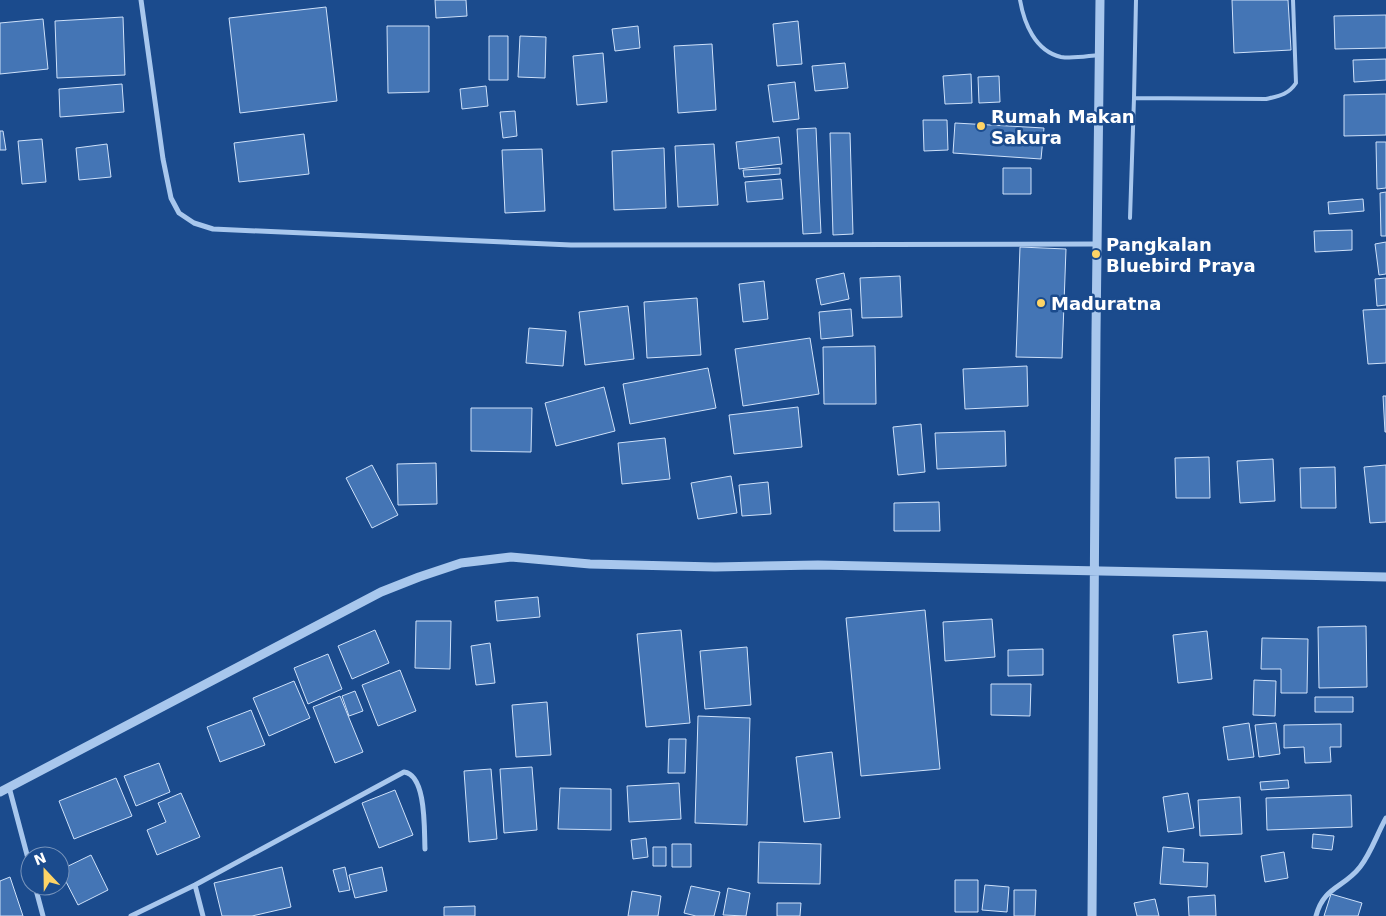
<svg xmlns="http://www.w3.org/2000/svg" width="1386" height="916" font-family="'DejaVu Sans',sans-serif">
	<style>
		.building { fill: #4475b5; stroke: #cee1fa }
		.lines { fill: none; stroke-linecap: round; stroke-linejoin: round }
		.service { stroke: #a8c7ed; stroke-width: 4 }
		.minor { stroke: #a8c7ed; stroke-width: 5 }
		.tertiary { stroke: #a8c7ed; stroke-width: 9 }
		.poi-dot { fill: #fed466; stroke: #1b4b8d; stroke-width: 2 }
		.labels { text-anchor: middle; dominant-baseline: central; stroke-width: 5; stroke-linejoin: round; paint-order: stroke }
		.poi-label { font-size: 18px; font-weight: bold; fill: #fff; stroke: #1b4b8d; text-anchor: start }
	</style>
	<rect width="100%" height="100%" fill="#1b4b8d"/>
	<path class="building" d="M435,0H466L467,16L436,18Z
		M1232,0H1288L1291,50L1234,53Z
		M326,7L337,101L240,113L229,18Z
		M1386,15V48L1335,49L1334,16Z
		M123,17L125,75L57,78L55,21Z
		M43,19L48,69L0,74V23Z
		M798,21L802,64L777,66L773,24Z
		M387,26H429V92L388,93Z
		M638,26L640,48L615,51L612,29Z
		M489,36H508V80H489Z
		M520,36L546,37L545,78L518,77Z
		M712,44L716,110L678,113L674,46Z
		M603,53L607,102L577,105L573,56Z
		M1386,59V80L1354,82L1353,60Z
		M845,63L848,88L815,91L812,66Z
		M971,74L972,103L945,104L943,76Z
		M999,76L1000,102L979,103L978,77Z
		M795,82L799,119L773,122L768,85Z
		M122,84L124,112L60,117L59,89Z
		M486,86L488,106L462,109L460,89Z
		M1386,94V135L1344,136V95Z
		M515,111L517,136L503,138L500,112Z
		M923,120H947L948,150L924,151Z
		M955,123L1044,128L1041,159L953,153Z
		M816,128L821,233L803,234L797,129Z
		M0,131H3L6,150H0Z
		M830,133H850L853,234L833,235Z
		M304,134L309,174L239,182L234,143Z
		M779,137L782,164L739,169L736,142Z
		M42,139L46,182L22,184L18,141Z
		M1376,142H1386V188L1377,189Z
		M107,144L111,177L79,180L76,148Z
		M714,144L718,205L678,207L675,146Z
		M664,148L666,208L614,210L612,151Z
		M542,149L545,211L505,213L502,150Z
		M780,168V174L744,177L743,170Z
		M1003,168H1031V194H1003Z
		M781,179L783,199L747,202L745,182Z
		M1386,192V236H1381L1380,193Z
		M1363,199L1364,211L1329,214L1328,202Z
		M1352,230V250L1315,252L1314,231Z
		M1386,242V274L1379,275L1375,244Z
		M1020,247L1066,249L1062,358L1016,357Z
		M844,273L849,299L821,305L816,279Z
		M900,276L902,317L862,318L860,278Z
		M1386,278V305L1377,306L1375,279Z
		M764,281L768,319L743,322L739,284Z
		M697,298L701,355L647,358L644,302Z
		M628,306L634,359L585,365L579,312Z
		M851,309L853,336L821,339L819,312Z
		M1386,309V363L1368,364L1363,310Z
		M529,328L566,331L563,366L526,363Z
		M810,338L819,394L743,406L735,349Z
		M875,346L876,404H824L823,347Z
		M1027,366L1028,406L965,409L963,369Z
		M708,368L716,408L630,424L623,384Z
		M604,387L615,431L556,446L545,403Z
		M1383,396H1386V432H1385Z
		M798,407L802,447L734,454L729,415Z
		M471,408H532L531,452L471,451Z
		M921,424L925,472L898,475L893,427Z
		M1005,431L1006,466L937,469L935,433Z
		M665,438L670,479L622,484L618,443Z
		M1209,457L1210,498H1176L1175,458Z
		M1273,459L1275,501L1240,503L1237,461Z
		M436,463L437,504L398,505L397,464Z
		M372,465L398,515L372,528L346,478Z
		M1386,465V522L1370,523L1364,467Z
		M1335,467L1336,508H1301L1300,468Z
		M731,476L737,513L698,519L691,483Z
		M768,482L771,514L742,516L739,485Z
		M939,502L940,531H894V503Z
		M538,597L540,617L497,621L495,601Z
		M925,610L940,769L861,776L846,618Z
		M992,619L995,657L945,661L943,622Z
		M416,621H451L450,669L415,668Z
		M1366,626L1367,687L1319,688L1318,627Z
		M375,630L389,663L352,679L338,646Z
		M681,630L690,723L646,727L637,634Z
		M1207,631L1212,679L1178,683L1173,635Z
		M1262,638L1308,639L1307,693H1281V669H1261Z
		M490,643L495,683L476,685L471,646Z
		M747,647L751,705L705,709L700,651Z
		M1043,649V675L1008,676V650Z
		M328,654L342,689L308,704L294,668Z
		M400,670L416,711L378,726L362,685Z
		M1254,680L1276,681L1275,716L1253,715Z
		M294,681L310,718L269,736L253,698Z
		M991,684H1031L1030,716L991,715Z
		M355,691L363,711L349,716L342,696Z
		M340,696L363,752L335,763L313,707Z
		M1315,697H1353V712H1315Z
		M547,702L551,755L516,757L512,705Z
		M251,710L265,745L220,762L207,727Z
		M698,716L750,718L747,825L695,823Z
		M1249,723L1254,757L1228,760L1223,727Z
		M1276,723L1280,754L1259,757L1255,725Z
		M1341,724V747H1330L1331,762L1305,763L1304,747L1284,748V725Z
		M669,739H686L685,773H668Z
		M832,752L840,818L804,822L796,757Z
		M159,763L170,792L136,806L124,776Z
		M532,767L537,830L504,833L500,769Z
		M491,769L497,839L469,842L464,771Z
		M116,778L132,816L74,839L59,801Z
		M1288,780L1289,788L1261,790L1260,782Z
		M679,783L681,819L629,822L627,786Z
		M560,788L611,789V830L558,829Z
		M395,790L413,835L379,848L362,803Z
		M181,793L200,837L157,855L147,830L166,822L158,803Z
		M1188,793L1194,828L1168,832L1163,797Z
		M1351,795L1352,827L1267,830L1266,798Z
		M1240,797L1242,834L1200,836L1198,800Z
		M1313,834L1334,836L1332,850L1312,848Z
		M646,838L648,857L633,859L631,840Z
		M759,842L821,844L820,884L758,883Z
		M672,844H691V867H672Z
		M653,847H666V866H653Z
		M1163,847L1184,849L1183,862L1208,863L1207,887L1160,884Z
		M1284,852L1288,878L1265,882L1261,856Z
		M91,855L108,890L78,905L60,870Z
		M282,867L291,907L252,916H222L214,883Z
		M345,867L350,890L339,892L333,870Z
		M382,867L387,891L355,898L349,875Z
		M10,877L23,916H0V881Z
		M955,880H978V912H955Z
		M985,885L1009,887L1007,912L982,910Z
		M691,886L720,892L714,916H696L684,913Z
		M728,888L750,893L746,916L723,915Z
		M1014,890H1036L1035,916H1014Z
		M632,891L661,896L658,916H628Z
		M1331,894L1362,903L1358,916H1324Z
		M1215,895L1216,916H1189L1188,897Z
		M1155,899L1159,916H1137L1134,903Z
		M777,903H801L800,916H777Z
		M475,906V916H444V907Z"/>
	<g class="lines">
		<path class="service" d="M1020,0C1024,23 1035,51 1061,57C1073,59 1087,56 1099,55
			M1136,0L1134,98L1266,99C1279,96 1288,95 1296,83L1293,0
			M1130,218L1134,98"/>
		<path class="minor" d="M141,0L163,159L171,198L179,213L194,223L213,229L571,245L1097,244
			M9,787L30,866
			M195,885L203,916
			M35,886L43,916
			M131,916L195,885L404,772C427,775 424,832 425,849
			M1316,916C1324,886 1344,888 1360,867C1371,853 1377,834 1386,818"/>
		<path class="tertiary" d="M0,792L381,592L419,577L461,563L511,557L590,564L715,567L818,565L1386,577
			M1092,916L1096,334L1100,0"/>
	</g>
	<g class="poi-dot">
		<circle cx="981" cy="126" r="5"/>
		<circle cx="1096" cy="254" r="5"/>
		<circle cx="1041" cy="303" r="5"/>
	</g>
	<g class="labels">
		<g class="poi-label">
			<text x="991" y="116">Rumah Makan<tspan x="991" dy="21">Sakura</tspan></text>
			<text x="1106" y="244">Pangkalan<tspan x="1106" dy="21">Bluebird Praya</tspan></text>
			<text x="1051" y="303">Maduratna</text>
		</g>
	</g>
	<g transform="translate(45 871) rotate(338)"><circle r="24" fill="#1b4b8d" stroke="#7693bb"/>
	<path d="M0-4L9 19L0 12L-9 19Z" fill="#fed466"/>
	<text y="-8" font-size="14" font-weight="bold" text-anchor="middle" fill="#ffffff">N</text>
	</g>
</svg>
